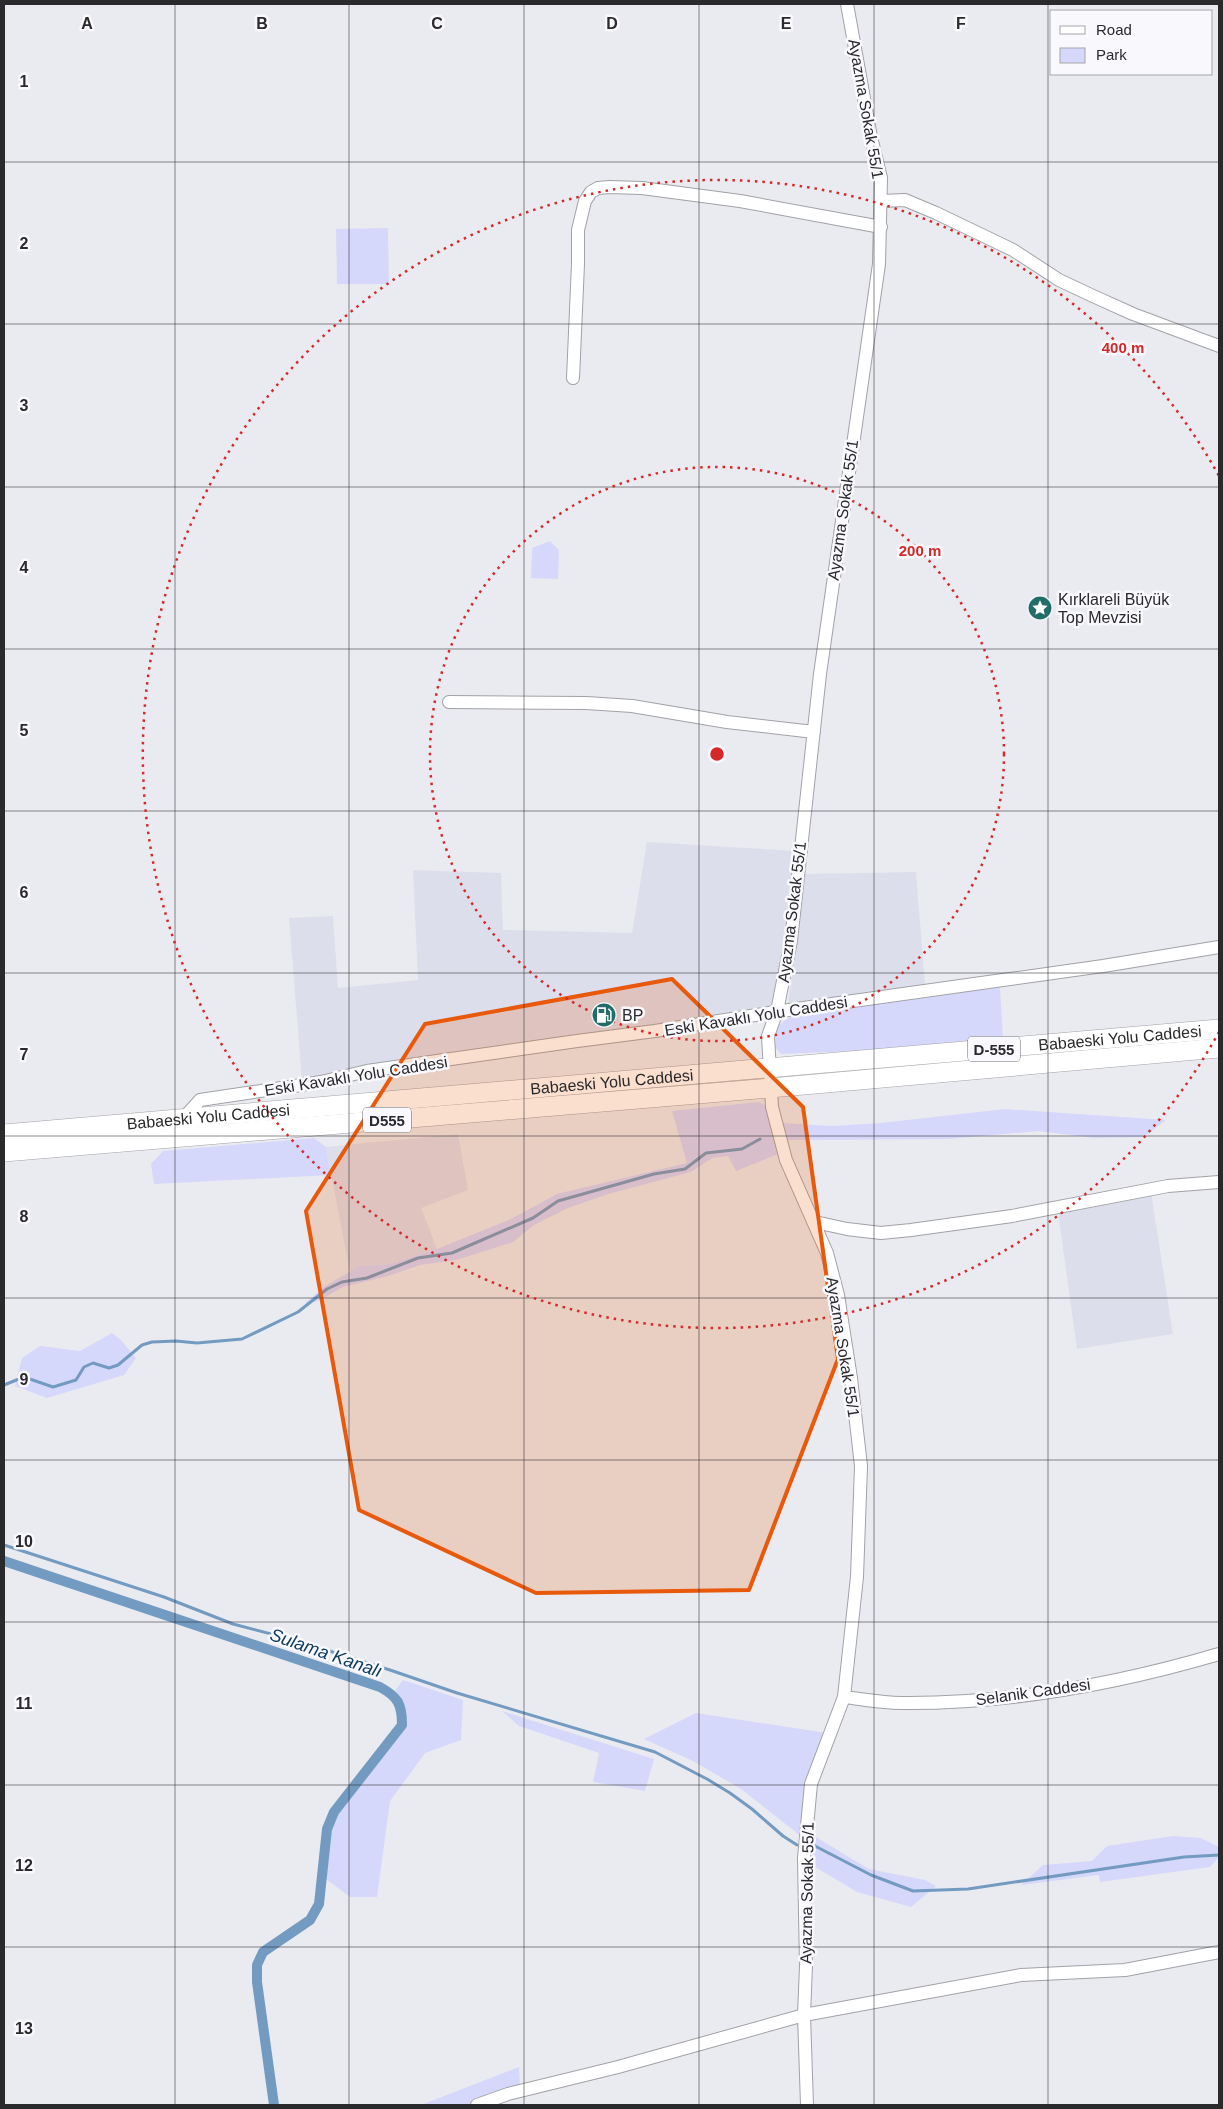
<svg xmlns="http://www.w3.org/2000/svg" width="1223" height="2109" font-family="Helvetica,sans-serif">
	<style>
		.built { fill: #dddeeb }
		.green { fill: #d5d8fa }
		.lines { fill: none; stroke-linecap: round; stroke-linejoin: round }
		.stream { stroke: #739bc1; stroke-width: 3 }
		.canal { stroke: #739bc1; stroke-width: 10 }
		.minor-casing { stroke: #a1a2a7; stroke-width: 14 }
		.highway-casing { stroke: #a1a2a7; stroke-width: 20 }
		.minor { stroke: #fff; stroke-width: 12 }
		.highway { stroke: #fff; stroke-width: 19 }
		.marked { fill: #e8590c; fill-opacity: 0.2; stroke: #e8590c; stroke-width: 4; stroke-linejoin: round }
		.grid { fill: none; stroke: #2a2a2c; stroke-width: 1; stroke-opacity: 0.55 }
		.ring { fill: none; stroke: #d62828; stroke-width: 2.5; stroke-dasharray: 2.5 5 }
		.labels { text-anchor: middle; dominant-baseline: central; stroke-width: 5; stroke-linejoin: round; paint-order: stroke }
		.shield { fill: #f8f8fd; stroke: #68686b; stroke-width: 1 }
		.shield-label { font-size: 15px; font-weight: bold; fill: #2a2a2c }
		.street-label { font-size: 16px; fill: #2a2a2c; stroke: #f8f8fd }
		.poi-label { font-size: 16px; fill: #2a2a2c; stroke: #f8f8fd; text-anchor: start }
		.water-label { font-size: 18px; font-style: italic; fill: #0c3c61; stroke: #f8f8fd }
		.grid-label { font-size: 16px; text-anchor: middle; font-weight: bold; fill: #2a2a2c; stroke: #f8f8fd; stroke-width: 5; stroke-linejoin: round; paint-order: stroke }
		.centre { fill: #d62828; stroke: #f8f8fd; stroke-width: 2.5 }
		.ring-label { font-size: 15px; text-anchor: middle; font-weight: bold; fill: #d62828; stroke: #f8f8fd; stroke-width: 5; stroke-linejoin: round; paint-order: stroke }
	</style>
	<rect width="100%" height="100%" fill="#eaebf0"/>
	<path class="built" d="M647,842L795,851L788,944L772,1008L302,1081L289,918L333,916L338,988L418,980L413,870L501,873L503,930L632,933Z
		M916,872L925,985L788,1006L804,874Z
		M458,1134L468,1190L421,1208L437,1249L390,1264L360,1266L350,1272L326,1147Z
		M1151,1192L1173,1334L1077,1349L1058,1212Z"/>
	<path class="green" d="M388,228L389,284H337L336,229Z
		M550,541L559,550L558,579L531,578L532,548Z
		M1000,987L1003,1039L879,1050L781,1054L775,1047L777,1026L793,1015Z
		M759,1102L768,1108L781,1153L736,1171L728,1156L712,1158L691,1172L608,1194L568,1208L534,1225L513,1242L456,1260L420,1265L388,1276L343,1287L316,1302L305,1303L325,1286L360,1266L390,1264L437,1249L511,1219L557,1194L687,1163L672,1111Z
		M1005,1109L1166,1120L1144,1137L1095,1138L1039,1131L948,1139L786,1140L782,1123L832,1126L881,1123Z
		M314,1138L326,1147L331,1175L154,1184L151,1164L163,1151Z
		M112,1333L121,1340L136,1358L124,1375L47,1398L15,1386L22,1358L40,1346L80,1351Z
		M403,1680L463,1700L461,1740L425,1753L390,1801L377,1897H350L326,1879L332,1825L341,1810L406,1727L405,1710L395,1691Z
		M502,1711L654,1759L645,1791L593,1782L599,1753L519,1726Z
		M696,1713L827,1733L802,1837L741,1789L693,1761L644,1739Z
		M809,1833L869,1869L925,1880L936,1886L911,1907L857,1892L807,1862Z
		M1173,1836L1201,1838L1219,1847V1857L1210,1867L1100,1882L1099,1875L1021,1885L1043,1865L1092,1861L1107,1846Z
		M519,2067L520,2087L466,2105H421Z"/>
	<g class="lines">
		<path class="stream" d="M4,1385L24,1377L53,1387L76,1380L84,1367L93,1363L109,1368L118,1365L142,1345L152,1342L176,1341L197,1343L242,1339L298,1312L327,1289L342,1282L367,1278L418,1258L452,1253L533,1218L558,1201L654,1174L685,1169L706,1153L742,1149L760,1139
			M4,1545L164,1597L233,1624L294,1640L390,1670L457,1693L655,1752L707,1779L730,1793L752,1809L783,1836L797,1845
			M813,1845L871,1875L913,1891L968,1889L1184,1857L1219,1855"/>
		<path class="canal" d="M4,1561L380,1687C398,1697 402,1704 402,1725L334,1812L327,1829L319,1904L310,1920L263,1952L257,1965V1982L274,2105"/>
		<defs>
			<path id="minor" d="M881,201L905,200L936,213L1013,250L1059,280L1093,296L1133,314L1219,346
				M573,378L578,264V230L585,201L591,192L598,188L609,187L642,188L740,201L881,227
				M449,702L586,703L632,706L727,722L814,732
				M183,1119L200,1100L321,1082L367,1071L577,1041L655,1031L775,1012L1103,966L1219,947
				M815,1222L847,1229L881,1233L911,1230L1012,1216L1168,1186L1219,1182
				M844,1697C862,1699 882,1703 901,1703C1007,1704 1117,1684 1219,1654
				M477,2105L508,2094L618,2067L804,2015L1021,1975L1125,1970L1219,1952
				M807,2105L804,2015L806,1966L804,1858L811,1784L844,1697L857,1577L861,1466L851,1378L838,1295L827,1253L786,1160L772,1107L768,1036L777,1011L791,941L820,674L879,264L881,178L871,137L847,4"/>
			<g id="highway">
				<path id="s1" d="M4,1134L1219,1029"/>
				<path d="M4,1152L770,1088L1219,1048"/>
			</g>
		</defs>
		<use href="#minor" class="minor-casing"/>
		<use href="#highway" class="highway-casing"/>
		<use href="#minor" class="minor"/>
		<use href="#highway" class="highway"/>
	</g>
	<path class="marked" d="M672,979L803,1107L838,1359L749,1590L536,1593L359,1510L306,1211L425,1024Z"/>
	<path class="grid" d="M175,4V2105M349,4V2105M524,4V2105M699,4V2105M874,4V2105M1048,4V2105M4,162H1219M4,324H1219M4,487H1219M4,649H1219M4,811H1219M4,973H1219M4,1136H1219M4,1298H1219M4,1460H1219M4,1622H1219M4,1785H1219M4,1947H1219"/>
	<g class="ring">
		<circle cx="717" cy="754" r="287"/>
		<path d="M1219 1032A574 574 0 1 1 1219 476"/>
	</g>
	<defs>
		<symbol id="sight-disc" viewBox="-11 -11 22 22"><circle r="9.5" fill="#226d6a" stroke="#f8f8fd"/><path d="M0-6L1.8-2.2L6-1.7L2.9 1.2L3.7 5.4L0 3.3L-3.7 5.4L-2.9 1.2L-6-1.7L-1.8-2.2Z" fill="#fff"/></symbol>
		<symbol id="fuel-disc" viewBox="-11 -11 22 22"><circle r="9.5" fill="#226d6a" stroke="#f8f8fd"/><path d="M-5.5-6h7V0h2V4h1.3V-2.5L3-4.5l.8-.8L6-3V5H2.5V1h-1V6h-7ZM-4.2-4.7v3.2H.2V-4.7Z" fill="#fff"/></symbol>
	</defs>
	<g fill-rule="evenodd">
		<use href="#sight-disc" x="1026" y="594" width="28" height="28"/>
		<use href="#fuel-disc" x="590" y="1001" width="28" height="28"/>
	</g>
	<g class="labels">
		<g class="shield">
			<rect x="968" y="1036.5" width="52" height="25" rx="4"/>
			<rect x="363" y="1107.5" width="48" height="25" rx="4"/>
		</g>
		<g class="shield-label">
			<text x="994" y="1049">D-555</text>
			<text x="387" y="1120">D555</text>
		</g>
		<g class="street-label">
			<text transform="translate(866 109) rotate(80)">Ayazma Sokak 55/1</text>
			<text transform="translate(843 510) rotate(-82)">Ayazma Sokak 55/1</text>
			<text transform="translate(792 912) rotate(-83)">Ayazma Sokak 55/1</text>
			<text transform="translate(756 1016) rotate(-9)">Eski Kavaklı Yolu Caddesi</text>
			<text stroke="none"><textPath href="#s1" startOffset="1120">Babaeski Yolu Caddesi</textPath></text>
			<text transform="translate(356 1076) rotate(-9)">Eski Kavaklı Yolu Caddesi</text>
			<text stroke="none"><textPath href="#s1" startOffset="610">Babaeski Yolu Caddesi</textPath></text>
			<text stroke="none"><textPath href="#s1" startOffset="205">Babaeski Yolu Caddesi</textPath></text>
			<text transform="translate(843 1347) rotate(81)">Ayazma Sokak 55/1</text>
			<text transform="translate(1033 1692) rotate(-8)">Selanik Caddesi</text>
			<text transform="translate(807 1893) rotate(-89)">Ayazma Sokak 55/1</text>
		</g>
		<g class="poi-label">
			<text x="1058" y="599">Kırklareli Büyük<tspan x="1058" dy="18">Top Mevzisi</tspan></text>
			<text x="622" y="1015">BP</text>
		</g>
		<g class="water-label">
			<text transform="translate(326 1653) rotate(19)">Sulama Kanalı</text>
		</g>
	</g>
	<g class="grid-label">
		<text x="87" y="29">A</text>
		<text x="262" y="29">B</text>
		<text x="437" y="29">C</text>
		<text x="612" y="29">D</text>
		<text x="786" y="29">E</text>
		<text x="961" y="29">F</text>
		<text x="24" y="87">1</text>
		<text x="24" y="249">2</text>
		<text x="24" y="411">3</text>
		<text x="24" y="573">4</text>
		<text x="24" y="736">5</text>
		<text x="24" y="898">6</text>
		<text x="24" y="1060">7</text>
		<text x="24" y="1222">8</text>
		<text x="24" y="1385">9</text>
		<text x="24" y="1547">10</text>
		<text x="24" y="1709">11</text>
		<text x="24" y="1871">12</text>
		<text x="24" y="2034">13</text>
	</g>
	<circle cx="717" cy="754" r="8" class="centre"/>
	<g class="ring-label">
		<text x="1123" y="353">400 m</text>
		<text x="920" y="556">200 m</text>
	</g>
	<rect width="1223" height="2109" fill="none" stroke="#2a2a2c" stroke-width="10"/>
	<rect x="1050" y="10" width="162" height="65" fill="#f8f8fd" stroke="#a6a6a9"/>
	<rect x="1060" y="26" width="25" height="8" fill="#ffffff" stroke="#a6a6a9"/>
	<text x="1096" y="35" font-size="15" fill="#2a2a2c">Road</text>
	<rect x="1060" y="48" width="25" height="15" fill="#d5d8fa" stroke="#a6a6a9"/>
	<text x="1096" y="60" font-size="15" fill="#2a2a2c">Park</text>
</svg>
